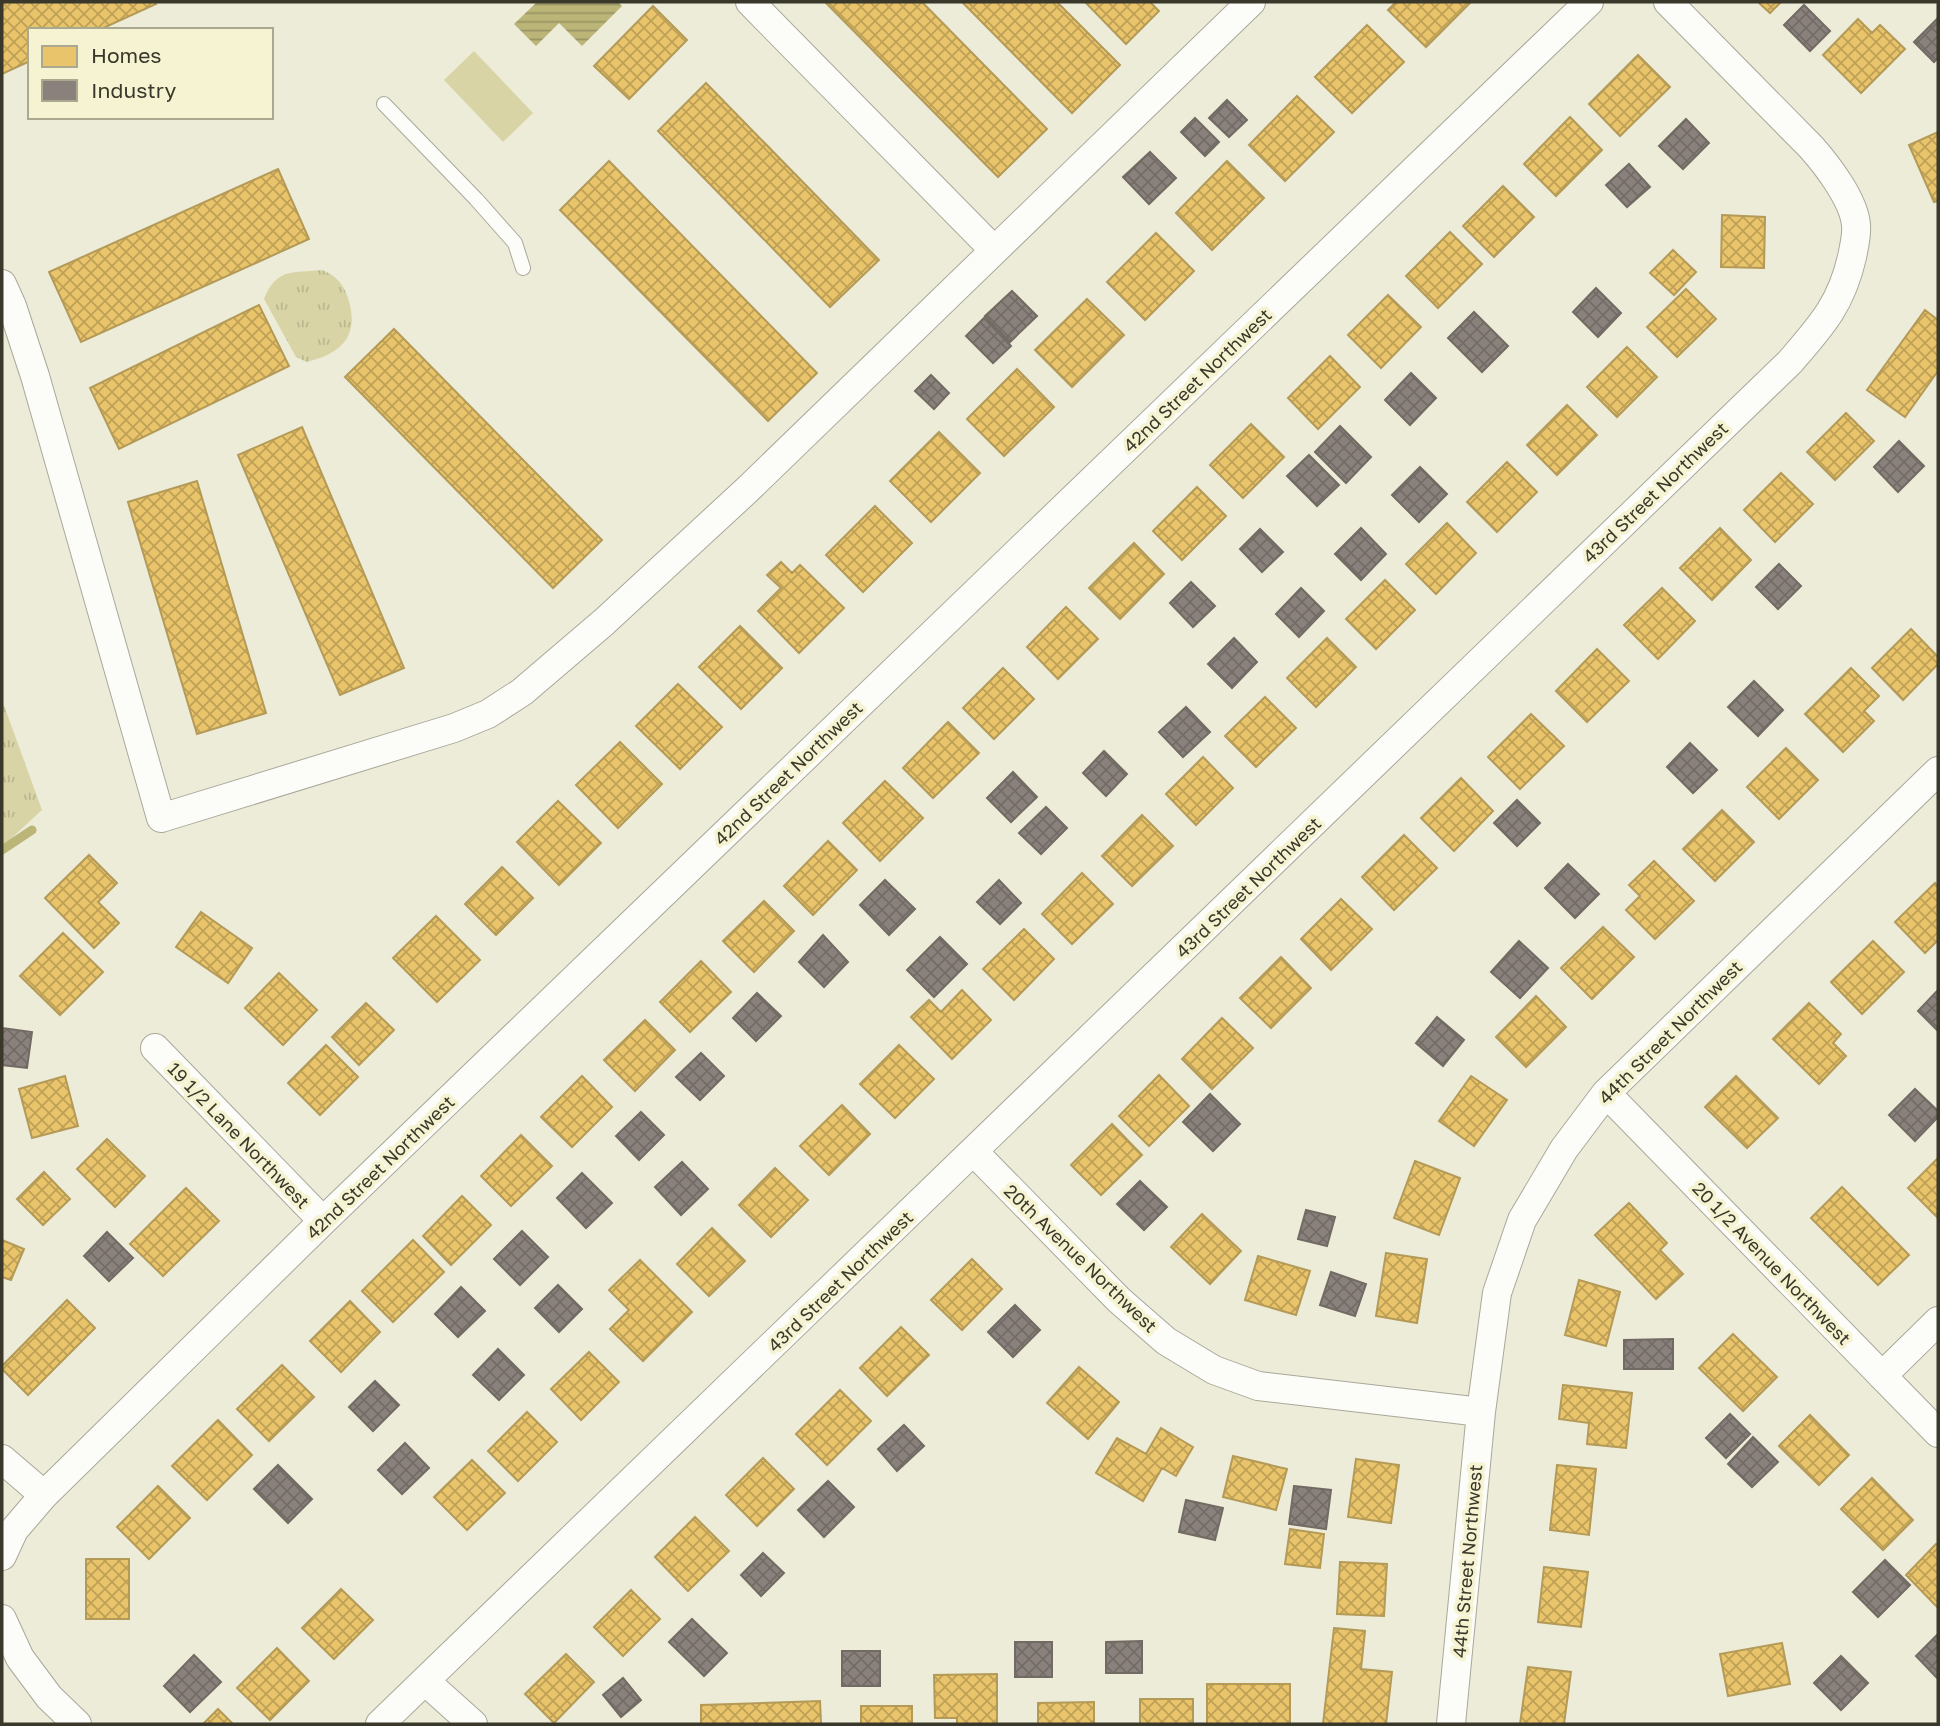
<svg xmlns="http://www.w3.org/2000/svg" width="1940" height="1726" font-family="'Golos Text',sans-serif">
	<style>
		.park { fill: url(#park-tufts) }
		.pitch { fill: #d8d4a6 }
		.water { fill: url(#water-rules) }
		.homes { fill: url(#homes-cross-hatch); stroke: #b49a57; stroke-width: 2 }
		.industry { fill: url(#industry-cross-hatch); stroke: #726b63; stroke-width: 2 }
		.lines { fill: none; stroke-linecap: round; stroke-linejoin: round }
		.stream { stroke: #bbb578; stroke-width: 9 }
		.service-casing { stroke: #a9a89a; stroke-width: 16 }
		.minor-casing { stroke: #a9a89a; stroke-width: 30 }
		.service { stroke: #fcfcf9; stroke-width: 14 }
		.minor { stroke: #fcfcf9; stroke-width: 28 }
		.labels { text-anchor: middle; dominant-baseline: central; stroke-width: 7; stroke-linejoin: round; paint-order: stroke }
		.street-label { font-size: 18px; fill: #39382a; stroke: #f5f3d1 }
	</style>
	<defs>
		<pattern id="park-tufts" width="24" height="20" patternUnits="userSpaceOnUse" patternTransform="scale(1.75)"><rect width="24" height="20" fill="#d8d4a6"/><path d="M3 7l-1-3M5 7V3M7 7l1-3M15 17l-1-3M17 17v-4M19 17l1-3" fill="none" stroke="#bab78f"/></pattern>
		<pattern id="water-rules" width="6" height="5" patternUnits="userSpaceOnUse" patternTransform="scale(1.75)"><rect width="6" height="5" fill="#bbb578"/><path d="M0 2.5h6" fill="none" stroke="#999463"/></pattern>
		<pattern id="homes-cross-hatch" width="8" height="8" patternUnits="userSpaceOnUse" patternTransform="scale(1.75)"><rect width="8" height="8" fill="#e9c46a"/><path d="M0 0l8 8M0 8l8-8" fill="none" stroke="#bea057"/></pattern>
		<pattern id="industry-cross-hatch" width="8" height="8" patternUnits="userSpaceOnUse" patternTransform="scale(1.75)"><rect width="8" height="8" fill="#8a817c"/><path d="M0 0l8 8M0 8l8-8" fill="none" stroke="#726b66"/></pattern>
	</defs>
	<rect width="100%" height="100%" fill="#edecd9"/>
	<path class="park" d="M322,270C337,276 343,284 348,298C360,336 342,353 307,362L296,357L264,299C276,268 293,273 322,270Z
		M2,700L42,810L2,847Z"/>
	<path class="pitch" d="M474,51L533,113L503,142L444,80Z"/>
	<path class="water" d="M537,2H618L622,6L582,46L559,23L536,46L514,24Z"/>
	<path class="homes" d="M2,2H154L156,4L99,30H30V61L2,74Z
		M825,2H922L1047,129L998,177Z
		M962,2H1057L1120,65L1072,113Z
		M1085,2H1150L1159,11L1126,44Z
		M1396,2H1471L1426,47L1388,10Z
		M1758,2H1781L1770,13Z
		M653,6L687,40L629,99L594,66Z
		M1858,19L1872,33L1880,25L1905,49L1861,93L1823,55Z
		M1367,25L1404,62L1352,113L1315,77Z
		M1638,55L1670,87L1620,136L1589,104Z
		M706,83L879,260L830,307L658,131Z
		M1297,96L1334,132L1285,181L1249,145Z
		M1570,117L1602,150L1556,196L1524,164Z
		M1938,132V201L1934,202L1909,145Z
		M609,161L817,373L768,421L560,210Z
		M1227,161L1264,198L1212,250L1176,213Z
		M278,169L309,239L81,342L49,272Z
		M1503,186L1534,217L1494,257L1463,226Z
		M1722,215L1765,217L1764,268L1721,267Z
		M1450,232L1482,264L1438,308L1406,276Z
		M1156,233L1194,271L1145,320L1107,282Z
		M1673,250L1696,272L1674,295L1650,273Z
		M1686,289L1716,319L1677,357L1647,327Z
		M1388,295L1421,327L1381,368L1348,335Z
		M1087,299L1124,335L1072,387L1035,350Z
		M259,305L289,366L119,449L90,388Z
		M1925,310L1938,320V371L1905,417L1867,390Z
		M394,329L602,540L553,588L345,377Z
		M1627,347L1657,377L1617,417L1587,387Z
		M1330,356L1360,387L1318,429L1288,398Z
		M1017,369L1054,407L1004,456L967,419Z
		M1567,405L1597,435L1557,475L1527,445Z
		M1846,413L1874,441L1835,480L1807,452Z
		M1251,424L1284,457L1243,498L1210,465Z
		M302,427L404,668L340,695L238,455Z
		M939,432L980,473L931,522L890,481Z
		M1507,462L1537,492L1497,532L1467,502Z
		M1781,473L1813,504L1775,542L1744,510Z
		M197,481L266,713L197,734L128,502Z
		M1197,487L1226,516L1182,560L1153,531Z
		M875,506L912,543L863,592L826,555Z
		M1447,523L1476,553L1436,594L1406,564Z
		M1720,528L1751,560L1712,600L1680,568Z
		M1134,543L1164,574L1120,619L1089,588Z
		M781,562L792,573L800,565L844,608L799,653L758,611L781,588L767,575Z
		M1385,580L1415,610L1376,649L1346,619Z
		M1662,588L1695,621L1658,659L1624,625Z
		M1066,607L1098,639L1058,679L1027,647Z
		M740,626L782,668L741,709L699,667Z
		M1911,629L1938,657V664L1903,700L1872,668Z
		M1327,638L1356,667L1316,707L1287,678Z
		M1597,649L1629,681L1587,722L1556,691Z
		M1003,668L1034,699L994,739L963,708Z
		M1851,668L1879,696L1864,711L1874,721L1843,752L1805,714Z
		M678,684L722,727L680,769L636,726Z
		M1265,697L1296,728L1256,767L1225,736Z
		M1531,714L1564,746L1520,789L1488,757Z
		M948,722L979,753L933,798L903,768Z
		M620,742L662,784L618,828L576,785Z
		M1786,748L1818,780L1779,819L1747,787Z
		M1203,757L1233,788L1196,825L1166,794Z
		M1461,778L1493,811L1454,851L1421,818Z
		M885,781L923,818L880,861L843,823Z
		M558,801L601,843L559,885L517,842Z
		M1722,810L1754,842L1715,881L1683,849Z
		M1142,815L1173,846L1132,886L1102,856Z
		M1404,835L1437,868L1394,910L1362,877Z
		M828,841L857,870L813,915L784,886Z
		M89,855L117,883L98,902L119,923L94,948L45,898Z
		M1654,861L1694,901L1655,939L1626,910L1640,896L1629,885Z
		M502,867L533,898L496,935L465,904Z
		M1082,873L1113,904L1072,944L1042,914Z
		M1935,883L1938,886V940L1925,953L1895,922Z
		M1341,899L1372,929L1331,970L1301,939Z
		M764,901L794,931L754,972L723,941Z
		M201,912L252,948L228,983L176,947Z
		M436,916L480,960L437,1002L393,958Z
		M1603,927L1634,957L1592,999L1561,968Z
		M1024,929L1054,959L1014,1000L983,969Z
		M63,933L103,972L60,1015L20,976Z
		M1873,941L1904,972L1862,1014L1831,982Z
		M1281,957L1311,988L1271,1028L1240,998Z
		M701,961L731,992L690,1032L660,1002Z
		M279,973L317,1010L283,1045L245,1008Z
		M962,990L991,1020L952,1059L911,1017L929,1000L941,1012Z
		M1536,996L1566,1027L1526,1067L1496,1037Z
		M366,1003L394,1030L359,1065L332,1037Z
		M1809,1003L1841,1034L1833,1043L1846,1056L1819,1084L1773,1039Z
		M1222,1018L1253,1048L1212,1089L1182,1059Z
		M645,1020L675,1050L635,1091L604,1060Z
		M326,1045L358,1077L320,1115L288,1083Z
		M899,1045L934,1079L895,1118L860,1084Z
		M1159,1075L1189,1106L1149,1146L1119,1116Z
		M65,1076L78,1126L32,1138L19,1089Z
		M582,1076L612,1107L572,1147L541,1117Z
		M1471,1076L1507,1100L1474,1146L1439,1121Z
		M1736,1076L1778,1118L1747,1148L1705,1107Z
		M842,1105L870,1134L829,1175L800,1146Z
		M1112,1124L1142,1155L1101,1195L1071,1165Z
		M521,1135L552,1166L511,1206L481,1176Z
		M107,1139L145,1176L115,1207L77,1169Z
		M1938,1158V1218L1908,1188Z
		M1415,1161L1460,1178L1439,1235L1394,1218Z
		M775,1168L808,1200L771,1237L739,1205Z
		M44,1172L70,1199L43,1225L17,1199Z
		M1842,1187L1909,1255L1878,1285L1811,1218Z
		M186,1188L219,1221L163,1276L130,1244Z
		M462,1196L491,1225L451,1265L423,1236Z
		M1629,1203L1667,1243L1660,1250L1683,1274L1656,1299L1595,1235Z
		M1202,1214L1241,1251L1210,1284L1171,1247Z
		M712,1228L745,1261L709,1296L677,1264Z
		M2,1240L24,1249L11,1280L2,1277Z
		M413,1240L444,1272L393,1322L362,1291Z
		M1386,1253L1427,1259L1417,1323L1376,1316Z
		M1258,1256L1310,1271L1296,1315L1245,1300Z
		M972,1259L1002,1289L962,1330L931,1300Z
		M640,1260L692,1312L643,1361L610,1329L629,1310L609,1290Z
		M1579,1280L1620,1292L1606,1346L1565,1335Z
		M67,1300L95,1328L28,1395L2,1369V1366Z
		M350,1301L380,1332L341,1372L310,1341Z
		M901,1327L929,1355L887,1396L860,1368Z
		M1733,1334L1777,1377L1743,1411L1699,1368Z
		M589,1352L619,1382L581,1420L551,1389Z
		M282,1365L314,1397L269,1441L237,1409Z
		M1079,1367L1119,1402L1088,1439L1047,1403Z
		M1563,1385L1632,1393L1626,1448L1587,1444L1589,1423L1559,1419Z
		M840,1390L871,1421L827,1465L796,1434Z
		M527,1412L557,1442L518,1481L488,1451Z
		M1810,1415L1849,1455L1819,1485L1779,1446Z
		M218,1420L252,1455L207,1500L172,1466Z
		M1161,1428L1193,1447L1176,1476L1162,1468L1143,1501L1096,1473L1117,1438L1146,1454Z
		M1233,1456L1287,1469L1276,1510L1223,1497Z
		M763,1458L794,1489L757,1526L726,1495Z
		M1356,1459L1399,1465L1391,1523L1348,1517Z
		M472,1460L505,1493L467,1530L434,1497Z
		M1557,1465L1596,1469L1589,1535L1550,1530Z
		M1872,1478L1913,1520L1883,1550L1841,1509Z
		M158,1486L190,1518L149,1559L117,1527Z
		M695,1517L729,1551L688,1591L655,1557Z
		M1290,1529L1324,1534L1320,1568L1285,1564Z
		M1936,1544L1938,1546V1608L1906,1575Z
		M86,1559H129V1619H86Z
		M1340,1562L1387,1564L1384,1616L1337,1614Z
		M1544,1567L1588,1572L1581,1627L1538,1622Z
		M341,1589L373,1620L334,1659L302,1628Z
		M631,1590L660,1619L623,1656L594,1627Z
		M1334,1628L1365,1631L1361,1669L1392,1672L1386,1724H1323Z
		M1782,1643L1790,1684L1728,1696L1720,1654Z
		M277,1648L309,1681L270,1720L237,1688Z
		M566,1654L594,1682L554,1723L525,1694Z
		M1528,1667L1571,1672L1564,1724H1520Z
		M997,1674V1724H957V1718H935L934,1675Z
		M1207,1684H1290V1724H1207Z
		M1140,1699H1193V1724H1140Z
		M820,1701L821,1724H701V1705Z
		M1094,1702V1724H1038V1703Z
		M861,1706H912V1724H861Z
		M218,1709L233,1724H203Z"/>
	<path class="industry" d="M1804,5L1830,31L1810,51L1784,25Z
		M1938,18V58L1934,62L1914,42Z
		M1227,100L1247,120L1229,137L1209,118Z
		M1195,118L1219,142L1205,156L1181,132Z
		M1686,119L1709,143L1683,169L1659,146Z
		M1150,152L1176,178L1149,204L1123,177Z
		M1629,164L1650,187L1627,207L1606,185Z
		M1596,288L1621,313L1598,337L1573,312Z
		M1012,291L1037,316L1010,342L985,316Z
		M1474,312L1508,346L1482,372L1448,338Z
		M984,318L1011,346L993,363L966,336Z
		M1411,373L1436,398L1410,425L1385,400Z
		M931,375L949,393L934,409L915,391Z
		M1340,426L1371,457L1346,483L1315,452Z
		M1899,441L1924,466L1898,492L1874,467Z
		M1309,455L1339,485L1317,506L1287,476Z
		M1420,467L1447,494L1419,522L1392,495Z
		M1361,528L1386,554L1361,580L1335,554Z
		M1260,529L1283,552L1262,572L1240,549Z
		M1779,564L1801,586L1778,609L1756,587Z
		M1191,582L1215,606L1193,627L1170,603Z
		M1301,588L1324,611L1299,637L1276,614Z
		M1234,638L1257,662L1232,688L1208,664Z
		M1754,681L1783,710L1758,736L1728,707Z
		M1186,707L1210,732L1183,757L1159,732Z
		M1690,743L1717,770L1693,793L1667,767Z
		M1104,751L1127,774L1106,796L1083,773Z
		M1013,772L1037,797L1011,822L987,798Z
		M1517,800L1540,823L1517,846L1494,823Z
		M1046,807L1067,828L1041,854L1019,833Z
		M1568,864L1599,894L1575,918L1545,888Z
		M885,880L915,909L889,935L860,905Z
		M999,880L1021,903L1000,924L977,902Z
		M823,935L848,962L824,987L799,962Z
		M940,937L967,964L934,997L907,970Z
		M1519,941L1548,968L1520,998L1491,972Z
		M1938,990V1031L1918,1011Z
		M757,993L781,1016L756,1041L733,1018Z
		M1437,1017L1464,1040L1443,1066L1416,1043Z
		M2,1028L32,1032L27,1068L2,1065Z
		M701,1053L724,1076L700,1100L676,1077Z
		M1915,1089L1938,1111V1117L1915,1141L1889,1115Z
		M1210,1094L1240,1124L1213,1151L1183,1122Z
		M641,1112L664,1135L639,1160L616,1136Z
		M682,1162L708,1189L681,1215L655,1187Z
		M582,1173L612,1203L586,1228L557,1198Z
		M1140,1181L1167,1207L1144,1230L1117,1204Z
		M1306,1210L1335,1217L1327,1246L1298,1239Z
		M522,1231L548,1257L520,1285L494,1259Z
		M107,1232L133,1258L109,1281L84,1256Z
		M1331,1272L1366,1284L1355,1316L1320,1305Z
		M558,1285L582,1309L559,1332L535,1308Z
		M461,1287L485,1311L458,1337L435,1314Z
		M1015,1305L1040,1330L1013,1357L988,1332Z
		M1673,1339V1369H1624V1340Z
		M498,1349L524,1375L499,1400L473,1375Z
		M375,1381L399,1405L373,1431L349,1407Z
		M1730,1414L1750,1434L1726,1458L1706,1438Z
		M904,1425L924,1446L897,1471L878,1449Z
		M1753,1437L1778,1462L1752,1487L1728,1464Z
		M405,1443L429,1468L402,1494L378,1470Z
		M278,1465L312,1499L288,1523L254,1489Z
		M828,1481L854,1507L824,1537L798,1510Z
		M1294,1486L1331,1490L1326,1529L1289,1524Z
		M1186,1500L1223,1508L1215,1540L1179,1532Z
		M763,1553L784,1573L761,1596L741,1575Z
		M1885,1560L1910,1585L1878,1617L1853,1592Z
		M692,1619L727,1653L704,1676L669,1642Z
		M1938,1634V1679L1916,1656Z
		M1142,1641V1673H1106V1642Z
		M1015,1642H1052V1677H1015Z
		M842,1651H880V1686H842Z
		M194,1655L221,1682L190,1712L164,1686Z
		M1841,1656L1868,1683L1841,1710L1814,1683Z
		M623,1678L641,1700L621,1717L603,1695Z"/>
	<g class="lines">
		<path class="stream" d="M2,850L32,830"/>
		<defs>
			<path id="service" d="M384,104L476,199L515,243L523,268"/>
			<path id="minor" d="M750,2L994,250
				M2,284L12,306L35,376L161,818L454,728L488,714L522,692L604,622L747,490L1251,2
				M155,1048L323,1221
				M1606,1093L1938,1433
				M974,1152L1119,1300L1166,1341L1214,1370L1258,1386L1481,1412
				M1882,1376L1938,1321
				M2,1459L44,1495
				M2,1556L14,1530L44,1495L323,1221L1589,2
				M2,1619L20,1658L49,1697L77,1724
				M425,1681L473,1724
				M380,1724L1790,362C1821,326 1841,305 1852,257C1854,247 1857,235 1856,225C1854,200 1827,165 1811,147L1668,2
				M1451,1724L1481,1412L1497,1293L1522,1220L1564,1149L1606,1093L1938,771"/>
		</defs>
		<use href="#service" class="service-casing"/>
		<use href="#minor" class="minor-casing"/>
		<use href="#service" class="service"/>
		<use href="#minor" class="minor"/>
	</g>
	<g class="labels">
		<g class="street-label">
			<text transform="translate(1197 380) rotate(-44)">42nd Street Northwest</text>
			<text transform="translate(1655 492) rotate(-44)">43rd Street Northwest</text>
			<text transform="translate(788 773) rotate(-44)">42nd Street Northwest</text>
			<text transform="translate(1248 887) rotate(-44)">43rd Street Northwest</text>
			<text transform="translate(1670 1032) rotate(-45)">44th Street Northwest</text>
			<text transform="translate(239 1135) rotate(46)">19 1/2 Lane Northwest</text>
			<text transform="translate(380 1167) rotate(-44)">42nd Street Northwest</text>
			<text transform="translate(1081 1258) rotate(44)">20th Avenue Northwest</text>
			<text transform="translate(1772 1263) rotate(46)">20 1/2 Avenue Northwest</text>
			<text transform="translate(840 1281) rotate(-44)">43rd Street Northwest</text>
			<text transform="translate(1467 1561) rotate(-85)">44th Street Northwest</text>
		</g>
	</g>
	<rect width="1940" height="1726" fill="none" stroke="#39382a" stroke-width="7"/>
	<rect x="28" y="28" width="245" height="91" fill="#f5f3d1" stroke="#aaa88e" stroke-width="2"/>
	<rect x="42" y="46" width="35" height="21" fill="#e9c46a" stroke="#aaa88e" stroke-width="2"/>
	<text x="91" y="63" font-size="21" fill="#39382a">Homes</text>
	<rect x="42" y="80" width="35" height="21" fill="#8a817c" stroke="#aaa88e" stroke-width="2"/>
	<text x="91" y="98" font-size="21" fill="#39382a">Industry</text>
</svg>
